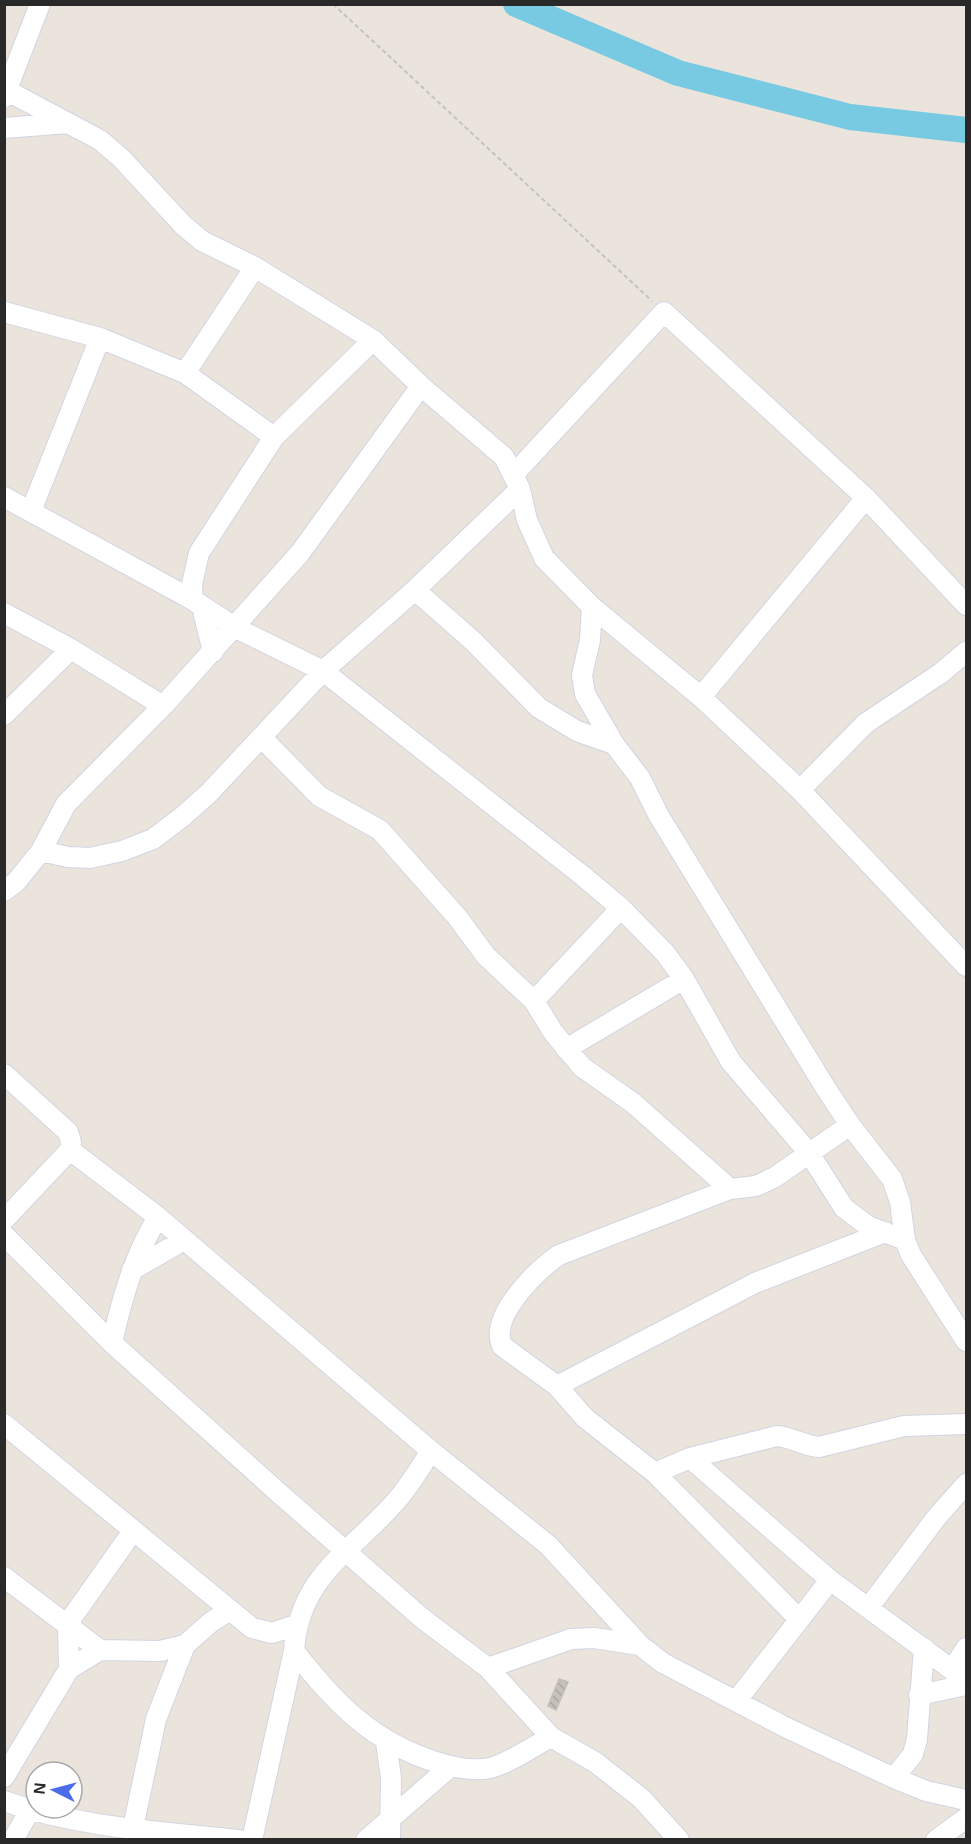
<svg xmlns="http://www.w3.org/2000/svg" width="971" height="1844" font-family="Arial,sans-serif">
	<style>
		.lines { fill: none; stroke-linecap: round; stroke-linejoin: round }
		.river { stroke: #78cae3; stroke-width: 26 }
		.building { fill: url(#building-back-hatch); stroke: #c5c0b6; stroke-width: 1.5 }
		.minor-casing { stroke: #d2d5e1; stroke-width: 22 }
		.path { stroke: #c3c3c3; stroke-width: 2; stroke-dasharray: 4.5 3; stroke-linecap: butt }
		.minor { stroke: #fff; stroke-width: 20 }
	</style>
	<defs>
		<pattern id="building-back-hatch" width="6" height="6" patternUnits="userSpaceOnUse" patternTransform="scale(1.5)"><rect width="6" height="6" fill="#c6c2bb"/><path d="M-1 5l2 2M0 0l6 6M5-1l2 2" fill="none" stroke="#aaa7a1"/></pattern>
	</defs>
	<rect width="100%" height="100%" fill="#eae4dc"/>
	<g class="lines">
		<path class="river" d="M516,4L678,73L850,117L966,130"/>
	</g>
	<path class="building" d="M559,1679L568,1682L556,1710L548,1706Z"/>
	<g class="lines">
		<defs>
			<path id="minor" d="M4,89L100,140L121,158L183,225L202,241L255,267L373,340L421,386L504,457L520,489L527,520L544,558L592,607L701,697L800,790L966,966
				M4,97L40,4
				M4,128L68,123
				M4,312L100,338L185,373L274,437
				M185,373L255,267
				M514,474L664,312L866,498L966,605
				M4,497L193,600L236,628L323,671L583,876L621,908L665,953L684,979L731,1062L809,1153L844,1208L868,1226L905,1240
				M31,511L100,338
				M415,590L473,641L539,708L577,731L614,744
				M193,600L192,584L199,553L274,437L373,340
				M202,607L213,652
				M592,607L590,640L582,675L585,694L614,744L640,778L659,816L825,1087L850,1125L892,1179L900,1202L905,1240L911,1255L966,1341
				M4,613L71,649L163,706
				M701,697L866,498
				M4,715L71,649
				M262,738L319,796L380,830L458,918L486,956L534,1001L553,1032L582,1067L633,1103L730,1189
				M800,790L866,723L941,673L966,652
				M41,851L68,857L90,858L122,851L153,839L182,817L209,793L323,671L415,590L520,489
				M4,891L16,882L41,851L66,804L163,706L300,553L421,386
				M534,1001L621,908
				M566,1049L684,979
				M4,1074L68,1132L71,1142L70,1150L4,1220
				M70,1150L158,1217L431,1451L548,1545L640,1645L663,1663L787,1728L894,1778L926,1791L966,1800
				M4,1235L112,1343L280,1494L423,1619L488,1668L551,1737L595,1762L641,1798L679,1840
				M132,1270L184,1240
				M112,1343C122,1298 134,1256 158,1217
				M557,1386L755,1283L885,1232
				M4,1424L252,1628L272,1633L296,1625
				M431,1451C420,1468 410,1485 397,1500C352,1552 299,1575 294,1651C335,1703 372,1742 436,1762C452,1767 472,1772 490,1768C510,1763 532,1747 551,1737
				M690,1458L830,1580L966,1680
				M655,1473L690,1458L777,1436C792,1437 804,1446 819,1447L904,1426L966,1424
				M4,1577L100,1650
				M869,1607L936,1518L966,1484
				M799,1619L655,1473L585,1418L557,1386L502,1346C489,1316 536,1271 559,1255L730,1189L756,1186L775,1177L850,1125
				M488,1668L571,1639L594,1638L640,1645
				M69,1669L68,1623L133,1531
				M952,1670L966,1648
				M919,1695L966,1685
				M737,1700L830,1580
				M386,1742L391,1778L390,1840
				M4,1777L69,1669L100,1650L160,1651L185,1645L211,1622L230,1610
				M894,1778L913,1754L917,1739L924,1648
				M4,1801C80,1828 160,1831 239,1840
				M13,1840L30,1810
				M134,1840L133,1828L156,1719L185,1645
				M252,1840L294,1651
				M366,1840L451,1766
				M936,1840L966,1818"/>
		</defs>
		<use href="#minor" class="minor-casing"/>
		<path class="path" d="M333,4L652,301"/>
		<use href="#minor" class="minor"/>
	</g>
	<rect width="971" height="1844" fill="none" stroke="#292929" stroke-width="12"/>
	<g transform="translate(54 1790) rotate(276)"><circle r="28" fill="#ffffff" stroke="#a9a9a9" stroke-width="1.5"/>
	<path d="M0-4.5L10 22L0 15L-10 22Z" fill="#4b6de9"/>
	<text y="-9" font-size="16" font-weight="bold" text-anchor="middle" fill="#292929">N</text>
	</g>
</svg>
